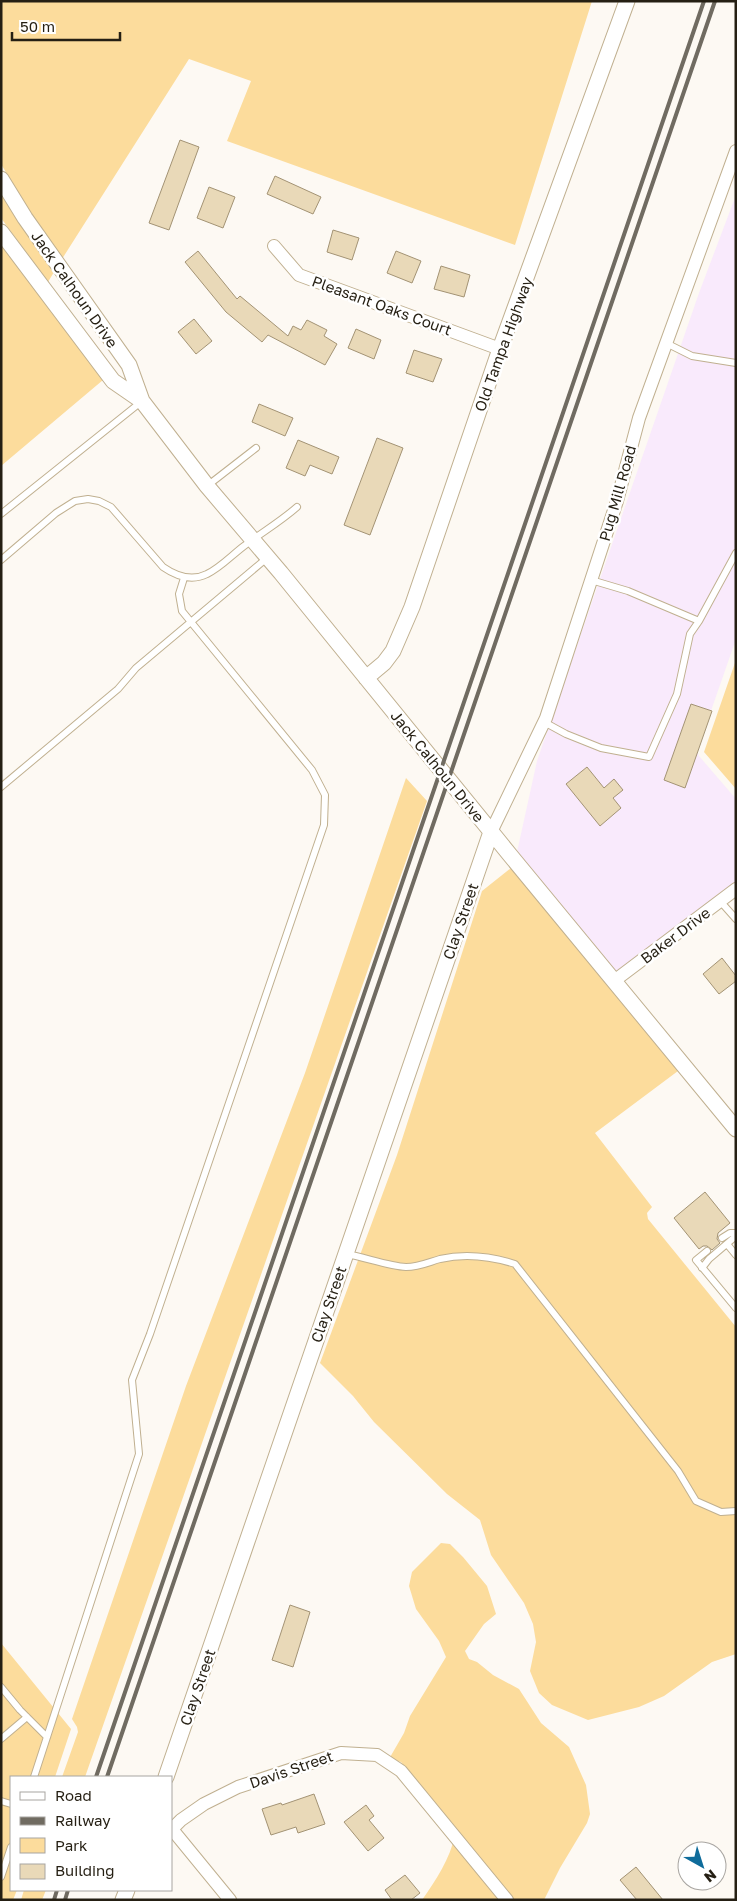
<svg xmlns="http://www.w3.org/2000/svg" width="737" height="1901" font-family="'Golos Text',sans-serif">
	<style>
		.commercial { fill: #f9eafc }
		.green { fill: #fcdc9c }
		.building { fill: #e9d9b8; stroke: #a39374 }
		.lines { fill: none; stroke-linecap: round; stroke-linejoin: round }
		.service-casing { stroke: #c0b090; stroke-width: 8 }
		.minor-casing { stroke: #c0b090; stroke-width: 14 }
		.tertiary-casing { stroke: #c0b090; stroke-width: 17 }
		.service { stroke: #fff; stroke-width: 6 }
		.minor { stroke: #fff; stroke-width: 12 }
		.tertiary { stroke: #fff; stroke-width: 15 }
		.rail { stroke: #706b61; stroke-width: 4 }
		.labels { text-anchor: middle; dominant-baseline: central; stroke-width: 5; stroke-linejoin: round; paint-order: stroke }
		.street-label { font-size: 15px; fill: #251f13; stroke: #fff }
	</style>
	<rect width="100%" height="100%" fill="#fdf9f3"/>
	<path class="commercial" d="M736,195V639L697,751L699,756L736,799V882L619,975L517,852L537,761L699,293Z"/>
	<path class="green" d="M1,1H592L515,245L227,141L251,81L189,59L62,259L31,214L1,164Z
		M1,195L54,272L48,282L1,218Z
		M1,245L103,380L1,466Z
		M736,660V789L704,752Z
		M406,778L427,801L85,1777H62L78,1732L77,1727L72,1719L186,1386L305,1073Z
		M511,868L678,1071L595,1133L652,1207L647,1213L648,1219L736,1327V1654L712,1662L664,1696L639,1707L588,1720L552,1705L539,1693L530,1671L536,1642L533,1624L524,1603L491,1555L480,1520L447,1494L374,1422L353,1396L320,1363L397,1155L482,891Z
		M441,1543L450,1544L463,1557L487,1586L496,1614L484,1624L465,1651L469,1659L477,1662L493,1675L519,1689L541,1723L569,1747L586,1785L590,1814L587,1823L560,1868L544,1900H422C436,1880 450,1859 455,1835L401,1762L389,1759L404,1733L410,1716L446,1657L439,1641L416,1609L409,1586L412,1572Z
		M1,1643L71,1729L55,1777H11V1890H17L13,1900H1Z
		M24,1890H46L42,1900H21Z"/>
	<path class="building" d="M180,140L199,147L169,230L149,223Z
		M275,176L321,197L313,214L267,194Z
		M209,187L235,197L223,228L197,218Z
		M333,230L359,238L352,260L327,252Z
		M198,251L237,299L240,296L288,336L293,326L301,330L307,320L327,330L324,336L337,344L325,365L268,335L262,342L226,312L185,262Z
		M396,251L421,261L412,283L387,273Z
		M441,266L470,275L464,297L434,289Z
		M194,319L212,341L196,354L178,332Z
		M356,329L381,340L374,359L348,348Z
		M414,350L442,359L433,382L406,373Z
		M259,404L293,418L285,436L252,422Z
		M377,438L403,448L370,535L344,525Z
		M298,440L339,457L332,474L310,465L305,476L286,468Z
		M691,704L712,711L685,788L664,780Z
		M587,767L604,788L614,779L623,790L613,798L621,808L600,826L566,784Z
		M722,958L736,976V981L719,994L703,974Z
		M705,1192L730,1223L718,1233L717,1239L720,1243L712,1250L707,1246H703L699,1249L674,1218Z
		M290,1605L310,1612L293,1667L272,1660Z
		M314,1794L325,1824L298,1833L296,1827L271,1835L262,1809L281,1803L282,1805Z
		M366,1805L374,1816L369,1820L384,1838L368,1851L344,1822Z
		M636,1867L663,1900H637L620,1880Z
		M405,1875L420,1893L411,1900H392L385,1890Z"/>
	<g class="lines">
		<defs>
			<path id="service" d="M666,343L692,356L736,363
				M207,486L256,448
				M1,514L141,402
				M1,560L56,513L75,501L88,499L99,501L111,507L163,567C176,576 191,582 207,574C220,568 232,555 244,546C261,533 280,522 297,507
				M591,580L628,591L699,621L736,553
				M544,722L566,734L601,748L649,757L677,694L690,634L699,621
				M1,787L118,689L136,668L267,558
				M720,901L736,919
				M722,1238L730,1233H736
				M727,1244L736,1255
				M707,1251L696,1260L736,1308
				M346,1254C364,1257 389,1266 406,1267C419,1267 429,1262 440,1259C466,1253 490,1256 515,1264L678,1471L696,1501L721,1512L736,1511
				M702,1268L709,1259L736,1236
				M1,1687L20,1710L47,1737
				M1,1739L27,1717
				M34,1777L139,1454L132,1380L150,1334L324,825L325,795L312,770L182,611L179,594L184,578
				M1,1801L11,1804
				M1,1877L11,1847"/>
			<path id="minor" d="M274,246L299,275L500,349
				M491,832L546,718L617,501L639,418L736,151
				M614,981L736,889
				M171,1828L230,1900
				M172,1829L181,1820L204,1804L238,1787L341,1753L377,1755L401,1771L507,1900"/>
			<path id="tertiary" d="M1,179L25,218L129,365L142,401
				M1,232L113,381L142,401L207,486L281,573L510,855L736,1129
				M366,678L384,663L393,651L412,607L500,349L627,1
				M166,1777L491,832
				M123,1900L127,1890"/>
		</defs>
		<use href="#service" class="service-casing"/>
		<use href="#minor" class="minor-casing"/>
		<use href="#tertiary" class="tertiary-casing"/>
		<use href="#service" class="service"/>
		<use href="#minor" class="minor"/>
		<use href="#tertiary" class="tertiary"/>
		<path class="rail" d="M96,1777L704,1
			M107,1777L715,1
			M54,1900L57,1890
			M65,1900L68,1890"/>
	</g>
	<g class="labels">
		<g class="street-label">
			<text transform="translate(75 289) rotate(55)">Jack Calhoun Drive</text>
			<text transform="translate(382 305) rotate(20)">Pleasant Oaks Court</text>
			<text transform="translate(503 344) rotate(-70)">Old Tampa Highway</text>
			<text transform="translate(617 493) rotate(-74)">Pug Mill Road</text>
			<text transform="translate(438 766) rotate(51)">Jack Calhoun Drive</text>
			<text transform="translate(460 921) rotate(-71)">Clay Street</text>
			<text transform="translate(675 935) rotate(-37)">Baker Drive</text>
			<text transform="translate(328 1304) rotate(-71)">Clay Street</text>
			<text transform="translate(197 1687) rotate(-71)">Clay Street</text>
			<text transform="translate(291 1769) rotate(-19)">Davis Street</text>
		</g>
	</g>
	<rect width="737" height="1901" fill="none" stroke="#251f13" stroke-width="5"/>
	<rect x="10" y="1776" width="162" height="115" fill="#ffffff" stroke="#a8a5a1"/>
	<rect x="20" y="1792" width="25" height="8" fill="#ffffff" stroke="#a8a5a1"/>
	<text x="55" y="1801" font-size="15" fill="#251f13">Road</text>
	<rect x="20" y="1817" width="25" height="8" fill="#706b61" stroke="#a8a5a1"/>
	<text x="55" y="1826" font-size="15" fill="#251f13">Railway</text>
	<rect x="20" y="1838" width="25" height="15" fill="#fcdc9c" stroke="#a8a5a1"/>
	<text x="55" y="1851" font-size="15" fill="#251f13">Park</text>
	<rect x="20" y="1864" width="25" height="15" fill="#e9d9b8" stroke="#a8a5a1"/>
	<text x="55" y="1876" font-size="15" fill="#251f13">Building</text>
	<g transform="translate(702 1866) rotate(141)"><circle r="24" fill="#ffffff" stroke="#a8a5a1"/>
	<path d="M0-4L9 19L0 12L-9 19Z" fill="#0f6c9b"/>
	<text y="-8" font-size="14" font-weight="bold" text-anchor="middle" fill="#251f13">N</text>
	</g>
	<path d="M12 32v8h108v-8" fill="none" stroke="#251f13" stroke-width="2.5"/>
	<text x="20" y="32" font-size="15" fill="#251f13" stroke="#ffffff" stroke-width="4" paint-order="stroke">50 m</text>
</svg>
